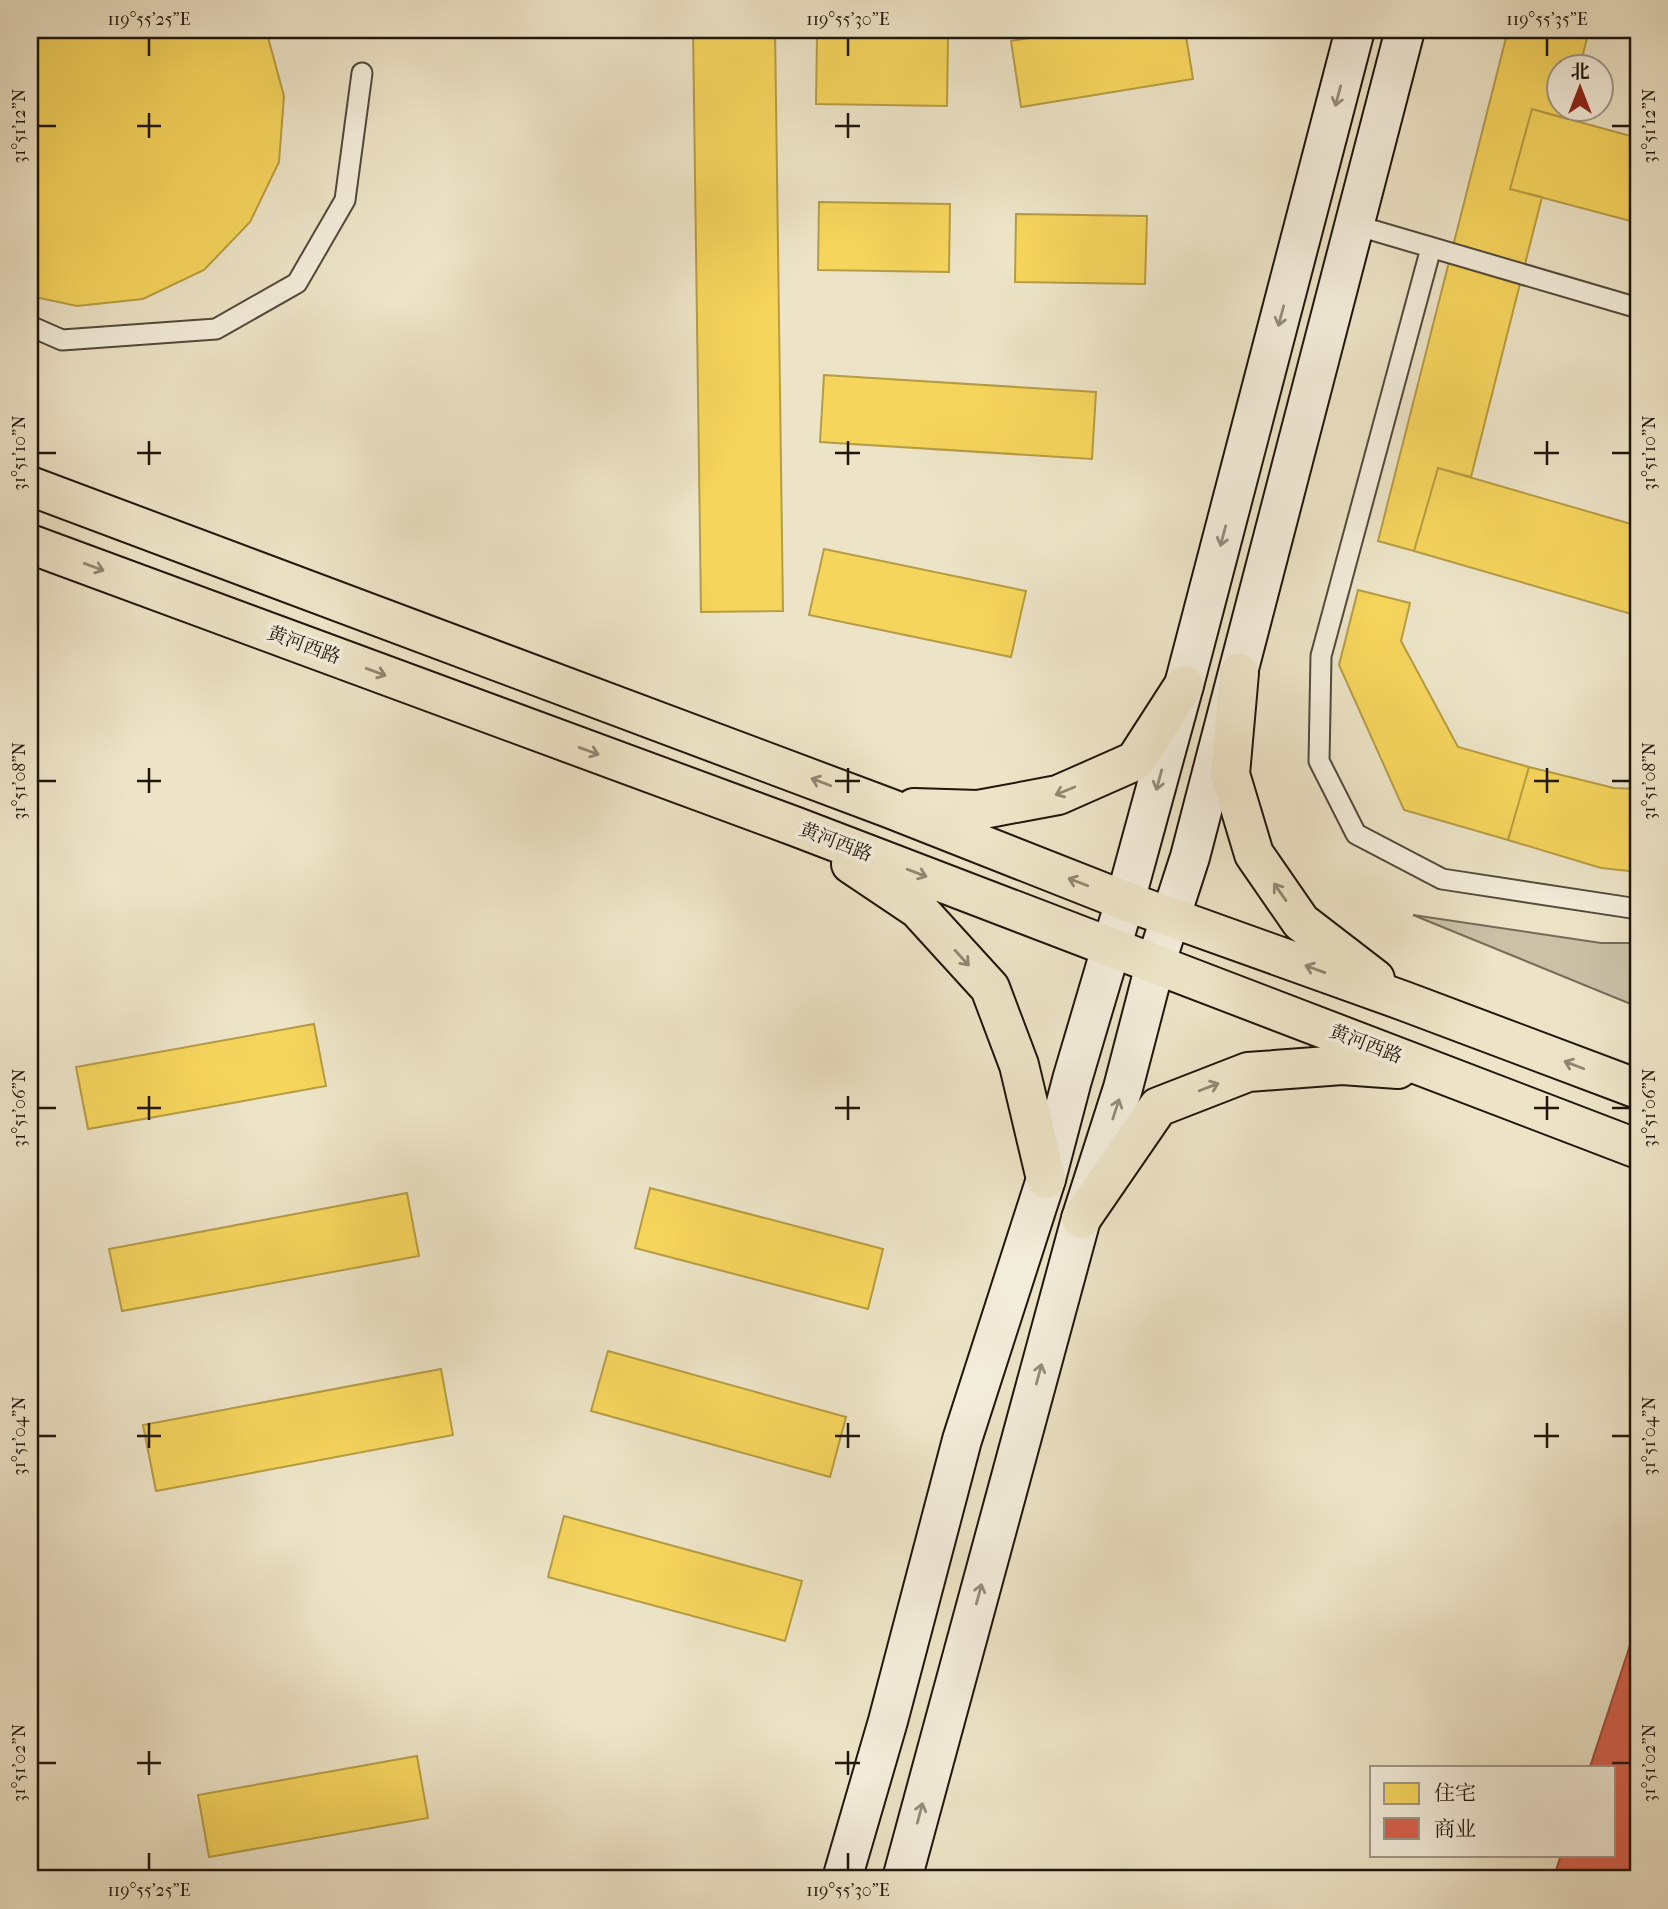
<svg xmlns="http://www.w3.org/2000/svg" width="1668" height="1909" font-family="'IM FELL French Canon','Noto Serif SC',serif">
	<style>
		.green { fill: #cac1a7; stroke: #746c59; stroke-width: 2 }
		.homes { fill: #f6d55c; stroke: #b69c44; stroke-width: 2 }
		.shops { fill: #d6604d; stroke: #9f4a39; stroke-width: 2 }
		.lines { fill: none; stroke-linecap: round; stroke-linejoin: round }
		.lane-casing { stroke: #524a3a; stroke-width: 23 }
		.secondary-casing { stroke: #1f160b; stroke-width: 42 }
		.primary-casing { stroke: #1f160b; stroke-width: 42 }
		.lane { stroke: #f3eddb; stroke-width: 19 }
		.secondary { stroke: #f3eddb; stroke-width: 38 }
		.primary { stroke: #ede4c7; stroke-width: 38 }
		.oneway { stroke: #948c7d }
		.oneway2 { stroke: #908772 }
		.ticks { fill: none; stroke: #1f160b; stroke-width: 2.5 }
		.labels { text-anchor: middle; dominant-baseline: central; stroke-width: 7; stroke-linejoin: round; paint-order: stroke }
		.street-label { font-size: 19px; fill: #1f160b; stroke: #f3eddb }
		.neatline { fill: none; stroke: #1f160b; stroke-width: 2.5 }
		.ticks-label { font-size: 18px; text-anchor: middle; fill: #1f160b }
	</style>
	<rect width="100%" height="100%" fill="#ede4c7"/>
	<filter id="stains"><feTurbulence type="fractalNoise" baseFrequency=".00286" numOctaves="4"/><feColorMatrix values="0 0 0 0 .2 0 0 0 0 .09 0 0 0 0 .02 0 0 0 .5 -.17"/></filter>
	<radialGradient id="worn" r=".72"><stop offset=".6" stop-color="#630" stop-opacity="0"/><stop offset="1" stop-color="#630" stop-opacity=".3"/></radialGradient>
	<path class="green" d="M1413,915L1601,943H1638V1007Z"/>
	<path class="homes" d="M30,30H266L284,96L279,162L250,222L204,270L143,299L77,306L30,296Z
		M287,30H586L288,38Z
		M693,30H775L783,611L701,612Z
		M1078,30H1185L1193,79L1021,107L1011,41Z
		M1508,30H1589L1580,66H1560V108H1569L1567,119L1532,109L1510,189L1542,197L1471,477L1438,468L1414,551L1378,541Z
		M817,36L948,38L947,106L816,104Z
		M1532,109L1638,138V223L1510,189Z
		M819,202L950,204L949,272L818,270Z
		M1016,214L1147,216L1145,284L1015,282Z
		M824,375L1096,392L1092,459L820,442Z
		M1438,468L1638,526V616L1414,551Z
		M824,549L1026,591L1011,657L809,615Z
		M1358,590L1410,603L1401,641L1458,747L1529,767L1508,840L1404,810L1339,665Z
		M1529,767L1614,788L1638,789V872L1601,868L1508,840Z
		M314,1024L326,1086L88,1129L76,1067Z
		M650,1188L883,1249L868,1309L635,1248Z
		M407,1193L419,1256L122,1311L109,1249Z
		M608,1351L846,1417L830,1477L591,1411Z
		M441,1369L453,1435L156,1491L143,1425Z
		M564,1516L802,1581L785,1641L548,1577Z
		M417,1756L428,1818L209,1857L198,1795Z"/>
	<path class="shops" d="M1638,1621V1879H1553L1561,1855H1614V1767H1590Z"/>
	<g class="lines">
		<defs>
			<path id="lane" d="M1355,225L1638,308
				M1431,248L1321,656L1319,761L1356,834L1442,879L1638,909
				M30,326L62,340L216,329L297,283L345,200L362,73"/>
			<path id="secondary" d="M842,1879L888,1721L962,1440L1046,1179L1072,1080L1125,901L1184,685L1355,30
				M902,1879L1081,1219L1123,1088L1155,965L1190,857L1405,30"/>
			<path id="primary" d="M30,486L889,808L1125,901L1404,1001L1638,1089
				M30,544L794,826L1638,1149
				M1239,673L1230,774L1254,854L1301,922L1375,979
				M914,808L978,810L1058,795L1135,761L1184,685
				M851,864L918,909L990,988L1019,1065L1046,1179
				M1081,1219L1158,1107L1248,1072L1342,1065L1398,1069"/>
		</defs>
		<use href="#lane" class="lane-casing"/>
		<use href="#secondary" class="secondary-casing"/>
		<use href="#primary" class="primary-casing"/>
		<use href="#lane" class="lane"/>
		<use href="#secondary" class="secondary"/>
		<use href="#primary" class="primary"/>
	</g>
	<defs><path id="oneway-shaft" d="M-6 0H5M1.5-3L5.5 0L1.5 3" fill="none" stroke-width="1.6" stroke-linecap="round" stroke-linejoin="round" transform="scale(1.75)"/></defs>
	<g class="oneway">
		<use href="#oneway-shaft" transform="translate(1338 96) rotate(105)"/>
		<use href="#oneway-shaft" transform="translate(1281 316) rotate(105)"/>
		<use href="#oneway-shaft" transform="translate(1223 536) rotate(105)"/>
		<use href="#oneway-shaft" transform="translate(1159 780) rotate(105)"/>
		<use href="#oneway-shaft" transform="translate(1116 1109) rotate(-72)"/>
		<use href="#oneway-shaft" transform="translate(1039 1374) rotate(-75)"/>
		<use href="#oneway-shaft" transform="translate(979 1594) rotate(-75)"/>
		<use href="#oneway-shaft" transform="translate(920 1813) rotate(-75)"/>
	</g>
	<g class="oneway2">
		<use href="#oneway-shaft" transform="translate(94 567) rotate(20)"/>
		<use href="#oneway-shaft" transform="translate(376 672) rotate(20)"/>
		<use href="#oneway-shaft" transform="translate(589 751) rotate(20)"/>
		<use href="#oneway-shaft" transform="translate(821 782) rotate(-159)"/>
		<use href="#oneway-shaft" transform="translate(1065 791) rotate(158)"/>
		<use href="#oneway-shaft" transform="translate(917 873) rotate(21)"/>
		<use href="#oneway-shaft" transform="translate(1078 882) rotate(-159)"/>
		<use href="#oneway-shaft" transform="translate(1280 892) rotate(-125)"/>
		<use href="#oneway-shaft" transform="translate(962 958) rotate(48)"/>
		<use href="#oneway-shaft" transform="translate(1315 969) rotate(-160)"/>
		<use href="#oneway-shaft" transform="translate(1574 1065) rotate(-159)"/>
		<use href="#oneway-shaft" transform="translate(1209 1087) rotate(-21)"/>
	</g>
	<path class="ticks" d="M149,38V56M848,38V56M1547,38V56M149,113V138M848,113V138M38,126H56M137,126H161M835,126H860M1612,126H1630M149,441V465M848,441V465M1547,441V465M38,453H56M137,453H161M835,453H860M1534,453H1559M1612,453H1630M149,768V793M848,768V793M1547,768V793M38,781H56M137,781H161M835,781H860M1534,781H1559M1612,781H1630M149,1096V1120M848,1096V1120M1547,1096V1120M38,1108H56M137,1108H161M835,1108H860M1534,1108H1559M1612,1108H1630M149,1423V1448M848,1423V1448M1547,1423V1448M38,1436H56M137,1436H161M835,1436H860M1534,1436H1559M1612,1436H1630M149,1751V1775M848,1751V1775M38,1763H56M137,1763H161M835,1763H860M1612,1763H1630M149,1853V1870M848,1853V1870"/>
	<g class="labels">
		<g class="street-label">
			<text transform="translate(304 645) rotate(20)">黄河西路</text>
			<text transform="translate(836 842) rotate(21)">黄河西路</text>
			<text transform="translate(1366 1044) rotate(21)">黄河西路</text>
		</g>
	</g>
	<rect width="1668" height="1909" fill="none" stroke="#ede4c7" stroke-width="77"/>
	<rect x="1370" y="1766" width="245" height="91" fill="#f3eddb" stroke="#9e9788" stroke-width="2"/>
	<rect x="1384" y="1783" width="35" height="21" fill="#f6d55c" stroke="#9e9788" stroke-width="2"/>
	<text x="1434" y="1800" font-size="21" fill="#1f160b">住宅</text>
	<rect x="1384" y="1818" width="35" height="21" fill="#d6604d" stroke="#9e9788" stroke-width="2"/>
	<text x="1434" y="1836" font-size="21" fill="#1f160b">商业</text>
	<g transform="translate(1580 88)"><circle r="33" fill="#f3eddb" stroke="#9e9788" stroke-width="2"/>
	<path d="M0-5L12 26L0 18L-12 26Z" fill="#8f2418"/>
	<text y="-10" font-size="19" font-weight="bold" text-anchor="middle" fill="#1f160b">北</text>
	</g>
	<rect x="38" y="38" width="1592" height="1832" class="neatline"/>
	<g class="ticks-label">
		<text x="149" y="25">119°55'25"E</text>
		<text x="848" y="25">119°55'30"E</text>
		<text x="1547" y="25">119°55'35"E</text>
		<text transform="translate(19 126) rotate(-90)" y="6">31°51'12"N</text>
		<text transform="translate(1649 126) rotate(-90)" y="6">31°51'12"N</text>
		<text transform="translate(19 453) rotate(-90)" y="6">31°51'10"N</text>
		<text transform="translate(1649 453) rotate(-90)" y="6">31°51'10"N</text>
		<text transform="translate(19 781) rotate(-90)" y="6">31°51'08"N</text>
		<text transform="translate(1649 781) rotate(-90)" y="6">31°51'08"N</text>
		<text transform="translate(19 1108) rotate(-90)" y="6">31°51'06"N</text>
		<text transform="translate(1649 1108) rotate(-90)" y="6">31°51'06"N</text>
		<text transform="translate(19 1436) rotate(-90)" y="6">31°51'04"N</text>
		<text transform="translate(1649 1436) rotate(-90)" y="6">31°51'04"N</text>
		<text transform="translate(19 1763) rotate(-90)" y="6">31°51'02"N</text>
		<text transform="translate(1649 1763) rotate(-90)" y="6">31°51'02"N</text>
		<text x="149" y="1896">119°55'25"E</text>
		<text x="848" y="1896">119°55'30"E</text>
	</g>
	<rect width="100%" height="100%" filter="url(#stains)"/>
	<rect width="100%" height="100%" fill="url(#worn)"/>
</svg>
